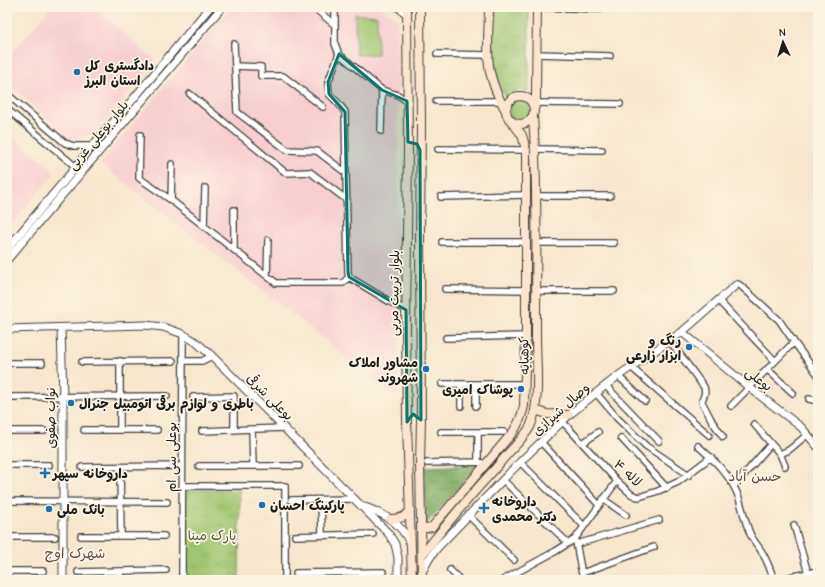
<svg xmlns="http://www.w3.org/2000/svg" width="825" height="587" font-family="'Comic Neue','Playpen Sans Arabic',sans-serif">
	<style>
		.built { fill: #f7cfd1 }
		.green { fill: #a0c570; stroke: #5e7046 }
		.forest { fill: url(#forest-crowns); stroke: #4e633f }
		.park { fill: url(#park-tufts); stroke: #5e7046 }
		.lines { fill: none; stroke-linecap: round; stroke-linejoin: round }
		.minor-casing { stroke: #3d3a37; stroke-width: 8 }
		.tertiary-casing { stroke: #3d3a37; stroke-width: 9 }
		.secondary-casing { stroke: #3d3a37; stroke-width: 10 }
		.minor { stroke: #fff; stroke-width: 5.5 }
		.tertiary { stroke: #fff; stroke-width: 7 }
		.secondary { stroke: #fce5cf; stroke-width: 8 }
		.marked { fill: #0f766e; fill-opacity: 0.2; stroke: #0f766e; stroke-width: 3; stroke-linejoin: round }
		.poi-dot { fill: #1f6fb2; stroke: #fcf5e5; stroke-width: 1.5 }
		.labels { text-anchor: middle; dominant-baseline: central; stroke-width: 3.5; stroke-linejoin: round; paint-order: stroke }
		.poi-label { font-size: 13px; font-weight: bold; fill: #1c1c1c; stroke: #fcf5e5; text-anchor: start }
		.street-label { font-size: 13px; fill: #1c1c1c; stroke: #fcf5e5 }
		.park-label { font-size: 13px; fill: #4a5739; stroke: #fcf5e5 }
		.neighbourhood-label { font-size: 14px; fill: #5c4b47; stroke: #fcf5e5 }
	</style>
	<defs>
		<pattern id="forest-crowns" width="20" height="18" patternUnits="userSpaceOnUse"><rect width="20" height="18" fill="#80aa62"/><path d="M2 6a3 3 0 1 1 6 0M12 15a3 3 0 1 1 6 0" fill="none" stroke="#688a50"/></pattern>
		<pattern id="park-tufts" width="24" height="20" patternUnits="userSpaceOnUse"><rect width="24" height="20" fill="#a0c570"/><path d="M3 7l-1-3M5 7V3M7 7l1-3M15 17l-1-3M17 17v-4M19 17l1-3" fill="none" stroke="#89a960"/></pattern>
	</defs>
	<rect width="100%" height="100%" fill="#fcf5e5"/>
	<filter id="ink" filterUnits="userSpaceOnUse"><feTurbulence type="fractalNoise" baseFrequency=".025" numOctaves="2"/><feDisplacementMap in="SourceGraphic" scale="8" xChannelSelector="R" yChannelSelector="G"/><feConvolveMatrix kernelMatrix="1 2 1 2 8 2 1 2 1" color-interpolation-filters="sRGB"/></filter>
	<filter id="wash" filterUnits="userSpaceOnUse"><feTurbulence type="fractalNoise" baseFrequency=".012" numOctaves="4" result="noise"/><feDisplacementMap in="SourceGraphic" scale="16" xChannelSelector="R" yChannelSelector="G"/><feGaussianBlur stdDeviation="0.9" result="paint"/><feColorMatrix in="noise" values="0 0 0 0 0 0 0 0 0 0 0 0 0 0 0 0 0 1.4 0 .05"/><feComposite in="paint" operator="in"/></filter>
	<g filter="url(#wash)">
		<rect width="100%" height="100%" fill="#f7e7ce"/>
		<path class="built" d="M51,7H92L155,60L94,135L71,139L7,83V58Z
			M232,7H380L398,20L399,398L100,163Z
			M7,132L55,172L7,230Z"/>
		<path class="green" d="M355,14L377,16L378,54L356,55Z
			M509 110a11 11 0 1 1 22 0a11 11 0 1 1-22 0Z"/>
		<path class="forest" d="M479,465L426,524L424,467Z"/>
		<path class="park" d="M494,7H529V91C517,90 514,89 507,99L499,84L494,67L493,24Z
			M186,490H240L239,580H185Z"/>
	</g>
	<g filter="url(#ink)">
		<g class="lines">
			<defs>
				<path id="minor" d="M313,7L335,25
					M335,7V44L339,54L382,90L398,95L407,101
					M397,7L407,15
					M539,7L599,9
					M234,44L237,112L287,150L317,151L346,173L348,272L349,277L390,302L406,310
					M339,54L328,82L329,94L339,104L345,112L346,173
					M437,54L488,55
					M536,54L610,56
					M235,66L261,67V76H283L323,107
					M7,94L65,143L74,146H92
					M190,94L286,173L310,172L347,200
					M436,101H500
					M536,103L620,104
					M7,109L76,167
					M381,131L382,90
					M140,135L139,178L171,200L276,283H343L349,277
					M438,149L526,150
					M535,149L602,150
					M536,196H610
					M441,197L527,195
					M171,200L172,164
					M234,210V250
					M204,227L205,188
					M442,242H527
					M536,243H614
					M267,276L268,240
					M736,285L738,284L741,286L779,320L794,342L818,375
					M445,289L526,290
					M536,291H614
					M718,300L775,361
					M446,338L526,336
					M670,341L704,387C707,396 702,396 702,402L712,421L723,437
					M120,361V430
					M183,361H202L212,356
					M82,362L173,361
					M7,363H42
					M631,367L709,435
					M767,369L793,393
					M618,376L645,401
					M442,384H525
					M606,386L659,441
					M596,393L617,418L646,446L689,475
					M7,397L167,396
					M193,397L234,396V430
					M809,399L818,401
					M461,406V384
					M476,406V384
					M731,406L794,342
					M562,421L617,481L631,494L635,496L639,497L658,491L678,482L711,457
					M754,424L780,454L785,466
					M84,430H157
					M252,430L253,466
					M7,431H44
					M202,431L284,428
					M441,432H504
					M478,432V462
					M621,438L667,488
					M541,442L599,505
					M583,443L598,432
					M698,446C714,460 729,474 737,493C742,505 744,519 749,531C751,538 756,543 760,549C767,559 770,569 774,580
					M780,454L789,450L808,434
					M520,462L584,526
					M427,463L478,462L485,464
					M7,465H49
					M199,466H299
					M82,467L182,466
					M120,467L121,536
					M503,480L568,543
					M182,486H285V580
					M734,486L771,444
					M603,499L626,515
					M291,500L355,499
					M321,500L322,535
					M7,501L167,502
					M468,515L514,560
					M794,525L810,580
					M81,536H164
					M295,536L373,534
					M7,537H55
					M576,542L583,580
					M577,544L659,520
					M450,570L460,580
					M7,571H43
					M120,571V580
					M78,572L166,570
					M345,572V580
					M296,573L383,572
					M582,573L654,547
					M182,580L183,334
					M503,580L556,551L575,539L617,481
					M776,580L818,571"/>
				<path id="tertiary" d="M7,249L76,167L92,146L130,103L210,7
					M7,260L222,7
					M61,328L63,397V580
					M7,329L145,325L163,327L183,334L196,342L212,356L284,428L388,533L395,544L398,557V580
					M682,332L750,388L801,427L818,447
					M365,507C386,515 400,522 410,543
					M422,572L429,559L437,548L520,462L569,415L596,393L618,376L682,332L736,285"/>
				<path id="secondary" d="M407,7L408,149L406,324L407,422L412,580
					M420,7L421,122L420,242L421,420L420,463L422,580
					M489,7C489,26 486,54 490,72C493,86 499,99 506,111
					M506 110a14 14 0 1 1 28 0a14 14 0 1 1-28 0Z
					M534,109L536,103V90L537,7
					M535,410L547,414L569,415
					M390,519C400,518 404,519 410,510
					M421,527L426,528L432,527L474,478L513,432C519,423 522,416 524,406L526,336V150L522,135L508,117
					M422,555C445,526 468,498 493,471C500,463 507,454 515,446C520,440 526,434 530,427C541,404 536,363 536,337C536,263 538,189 533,116"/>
			</defs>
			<use href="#minor" class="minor-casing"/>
			<use href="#tertiary" class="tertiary-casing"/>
			<use href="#secondary" class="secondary-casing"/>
			<use href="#minor" class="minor"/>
			<use href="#tertiary" class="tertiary"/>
			<use href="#secondary" class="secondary"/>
		</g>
	</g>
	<path class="marked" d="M339,54L382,90L407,101L408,142L417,144L420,150L421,420L413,414L407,422L406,310L349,277L348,272L345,112L329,94L328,82Z"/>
	<g class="poi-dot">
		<circle cx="77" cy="72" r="4"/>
		<circle cx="689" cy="347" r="4"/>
		<circle cx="426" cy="369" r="4"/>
		<circle cx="521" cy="389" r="4"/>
		<circle cx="71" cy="403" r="4"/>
		<path d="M43 467h4v4h4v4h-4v4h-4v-4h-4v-4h4z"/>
		<circle cx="262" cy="505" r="4"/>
		<path d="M482 502h4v4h4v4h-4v4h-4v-4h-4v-4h4z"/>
		<circle cx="49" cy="509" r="4"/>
	</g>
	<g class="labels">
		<g class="poi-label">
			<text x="85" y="65">دادگستری کل<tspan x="85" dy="15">استان البرز</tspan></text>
			<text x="681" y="340" text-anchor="end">رنگ و<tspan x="681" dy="15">ابزار زارعی</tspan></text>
			<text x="418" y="362" text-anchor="end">مشاور املاک<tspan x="418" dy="15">شهروند</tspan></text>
			<text x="513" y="389" text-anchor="end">پوشاک امیری</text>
			<text x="79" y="403">باطری و لوازم برقی اتومبیل جنرال</text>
			<text x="53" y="473">داروخانه سپهر</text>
			<text x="492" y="501">داروخانه<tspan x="492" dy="15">دکتر محمدی</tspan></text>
			<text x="270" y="505">پارکینگ احسان</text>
			<text x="57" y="509">بانک ملی</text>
		</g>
		<g class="street-label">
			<text transform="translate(98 135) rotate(-50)">بلوار بوعلی غربی</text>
			<text transform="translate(394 293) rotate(-89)">بلوار تربیت مربی</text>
			<text transform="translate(524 356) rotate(-91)">کوهپایه</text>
			<text transform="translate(759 379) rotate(38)">بوعلی</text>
			<text transform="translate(270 397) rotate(45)">بوعلی شرقی</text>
			<text transform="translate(561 409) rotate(-42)">وصال شیرازی</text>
			<text transform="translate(50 418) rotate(-90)">نواب صفوی</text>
			<text transform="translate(171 457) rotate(-90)">بوعلی سی ام</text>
			<text transform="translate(628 473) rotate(43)">لاله ۴</text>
		</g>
		<g class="park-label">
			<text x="212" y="535">پارک مینا</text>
		</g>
		<g class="neighbourhood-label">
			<text x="755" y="476">حسن آباد</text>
			<text x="75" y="553">شهرک اوج</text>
		</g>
	</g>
	<rect width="825" height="587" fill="none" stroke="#fcf5e5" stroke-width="24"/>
	<g transform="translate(783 42) rotate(356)" stroke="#fcf5e5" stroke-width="3" paint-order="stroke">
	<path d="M0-3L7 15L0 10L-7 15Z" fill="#1c1c1c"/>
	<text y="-6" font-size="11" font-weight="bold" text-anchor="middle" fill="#1c1c1c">N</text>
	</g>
</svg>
